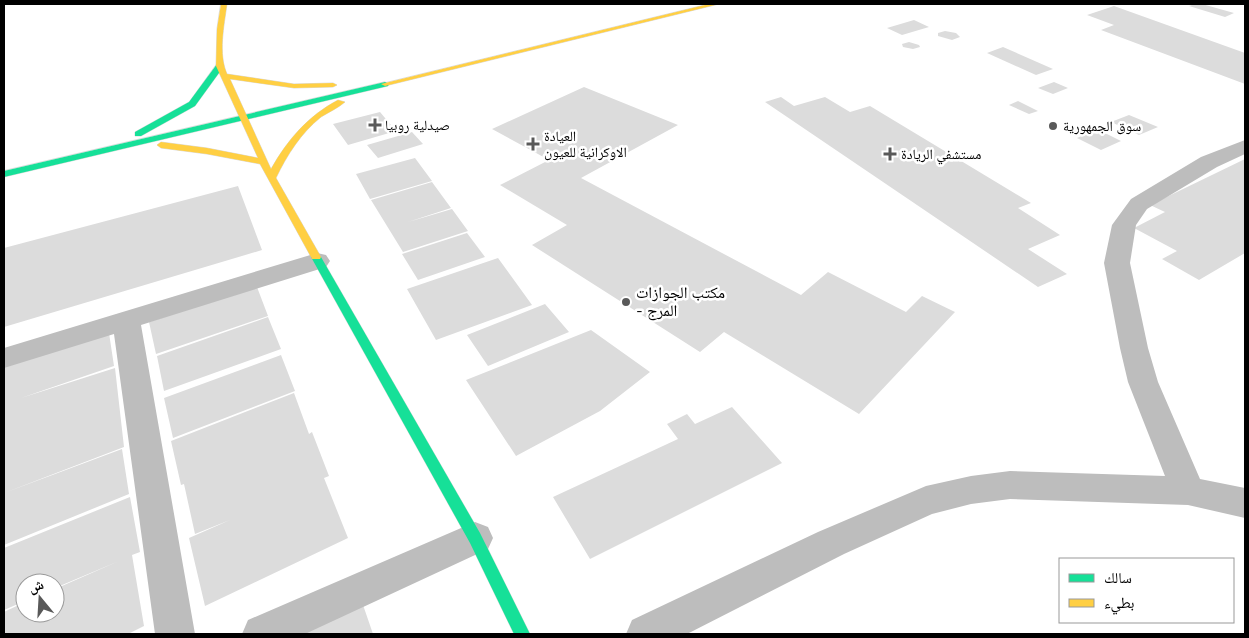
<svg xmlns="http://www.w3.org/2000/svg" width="1249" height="638" font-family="'Nunito Sans','Noto Naskh Arabic',sans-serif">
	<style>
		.building { fill: #dcdcdc }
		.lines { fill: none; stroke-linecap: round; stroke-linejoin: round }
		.fast-casing { stroke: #dbdbdb; stroke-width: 1 }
		.slow-casing { stroke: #dbdbdb; stroke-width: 1 }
		.street { fill: #bdbdbd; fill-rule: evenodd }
		.fast { fill: #16e098; fill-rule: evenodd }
		.slow { fill: #ffcf43; fill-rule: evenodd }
		.poi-dot { fill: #595959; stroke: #fff; stroke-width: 2 }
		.labels { text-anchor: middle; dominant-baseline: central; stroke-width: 5; stroke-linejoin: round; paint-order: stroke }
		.far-poi-label { font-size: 14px; fill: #000; stroke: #fff; text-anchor: start }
		.poi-label { font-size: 16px; fill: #000; stroke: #fff; text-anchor: start }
	</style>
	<rect width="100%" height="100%" fill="#fff"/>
	<path class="building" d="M1195,4H1202L1234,13L1225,17L1189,6Z
		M1114,6L1245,53V84L1101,30L1114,25L1087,15Z
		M914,20L929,27L902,35L887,28Z
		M945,31L956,33L960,37L952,40L938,36V33Z
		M909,42L919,45L920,47L913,49L903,47L902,44Z
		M1003,47L1053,69L1036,75L987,53Z
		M1054,82L1068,88L1053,94L1038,88Z
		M584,87L678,125L581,178L801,295L828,272L906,312L922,296L955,312L859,414L724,332L700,352L532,245L567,225L500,185L549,160L492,129Z
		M781,97L794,106L825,97L850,112L870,106L1031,203L1018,208L1060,235L1028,249L1067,274L1038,287L765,102Z
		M1018,101L1038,111L1029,114L1009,105Z
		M380,112L396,131L348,145L333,124Z
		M1129,115L1158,127L1139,135L1111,122Z
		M1097,129L1121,141L1101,150L1077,138Z
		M412,132L423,144L378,158L367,145Z
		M415,158L432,181L370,199L356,174Z
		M1245,159V253L1199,280L1162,259L1177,251L1134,228L1165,212L1150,205Z
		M432,182L451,208L408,222L452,209L468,231L403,252L371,200Z
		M238,186L262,250L4,327V248Z
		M467,233L485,257L418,280L402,254Z
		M498,258L532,305L436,340L407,289Z
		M257,287L268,316L156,354L149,322Z
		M545,304L569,332L488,366L467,335Z
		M268,317L281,349L164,391L157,356Z
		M591,330L650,372L600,411L516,456L466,380Z
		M109,333L114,366L21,398L115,368L124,447L4,493V367Z
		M281,355L295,391L173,438L164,398Z
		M294,393L309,434L312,432L329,476L324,478L348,538L205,606L189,538L230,520L195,534L184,484L181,485L171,441Z
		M732,407L782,463L590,559L553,497L678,439L667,424L687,414L695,424Z
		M122,449L129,494L4,545V493Z
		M130,497L140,552L132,555L144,626L128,634H4V612L25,602V613H55V589L119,561L55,588V583H25V601L4,610V548Z
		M362,602L373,634H294Z"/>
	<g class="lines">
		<defs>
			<path id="fast" d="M217,64L224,66L195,106L141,136H135V132L189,102Z
				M385,82L389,84L388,86L4,177V171Z
				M316,254L321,257L480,533L530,634H514L470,543L311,257Z"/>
			<path id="slow" d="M221,4H227C224,26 218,54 227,74L294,84L333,83L337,85L333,87L294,88L230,79L271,169C288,139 308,116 338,100L345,102C338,108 329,112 321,117C301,133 287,155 276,178L321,257L320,259H312L311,257L260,164L207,154L161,148L157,145L161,142L207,148L258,158L216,66L217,29Z
				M709,4H719L385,86L381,84Z"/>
		</defs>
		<use href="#fast" class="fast-casing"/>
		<use href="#slow" class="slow-casing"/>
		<path class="street" d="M1245,140V154L1217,167L1147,209L1136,225L1130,263L1148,348L1158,382L1200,479L1245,488V518L1188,505L1010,499L971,504L932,514L844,554L687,634H626L632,620L818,532L926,486L971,476L1010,471L1165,476L1128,382L1120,348L1104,263L1112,225L1131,199L1201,157Z
			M317,253L326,255L330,261L326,267L141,325L195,634H155L114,334L4,368V348Z
			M475,522L488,527L493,538L488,549L305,634H242L248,620Z"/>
		<use href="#fast" class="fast"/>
		<use href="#slow" class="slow"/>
	</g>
	<g class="poi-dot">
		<path d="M372.5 117.5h5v5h5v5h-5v5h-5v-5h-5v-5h5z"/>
		<circle cx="1053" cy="126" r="5"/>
		<path d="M530.5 136.5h5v5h5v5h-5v5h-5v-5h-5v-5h5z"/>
		<path d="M887.5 146.5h5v5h5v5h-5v5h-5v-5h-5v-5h5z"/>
		<circle cx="626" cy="302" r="5"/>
	</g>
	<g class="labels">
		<g class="far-poi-label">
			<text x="385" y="125">صيدلية روبيا</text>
			<text x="1063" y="126">سوق الجمهورية</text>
			<text x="544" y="136">العيادة<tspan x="544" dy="16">الاوكرانية للعيون</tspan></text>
			<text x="901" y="154">مستشفي الريادة</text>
		</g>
		<g class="poi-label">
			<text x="636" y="293">مكتب الجوازات<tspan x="636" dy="18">- المرج</tspan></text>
		</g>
	</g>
	<rect width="1249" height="638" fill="none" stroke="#000000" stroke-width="10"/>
	<rect x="1059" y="558" width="175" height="65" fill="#ffffff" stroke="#999999"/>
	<rect x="1069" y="574" width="25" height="8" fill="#16e098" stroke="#999999"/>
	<text x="1104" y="583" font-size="15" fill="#000000">سالك</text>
	<rect x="1069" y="599" width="25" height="8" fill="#ffcf43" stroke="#999999"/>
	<text x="1104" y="608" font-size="15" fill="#000000">بطيء</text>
	<g transform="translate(40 598) rotate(342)"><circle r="24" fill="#ffffff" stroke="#999999"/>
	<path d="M0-4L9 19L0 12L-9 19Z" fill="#595959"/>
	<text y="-8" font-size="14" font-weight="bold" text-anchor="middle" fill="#000000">ش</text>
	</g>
</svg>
